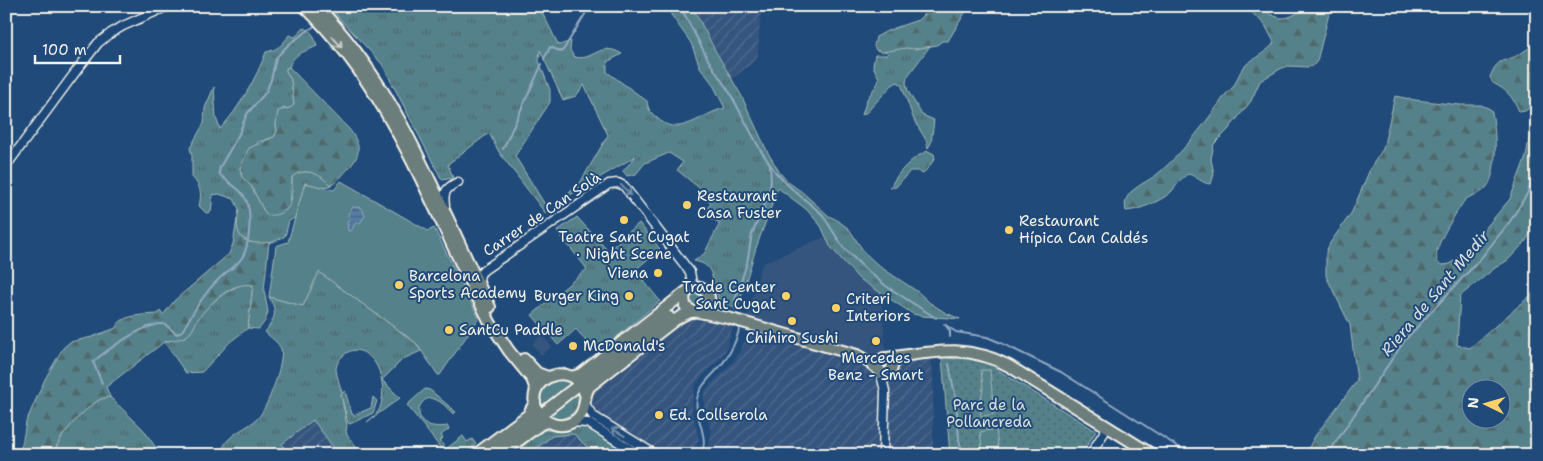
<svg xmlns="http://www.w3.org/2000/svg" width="1543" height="461" font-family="'Shantell Sans',sans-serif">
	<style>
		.built { fill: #34547e }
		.industrial { fill: url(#industrial-furrows) }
		.grass { fill: url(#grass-tufts); stroke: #a4b9b9 }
		.forest { fill: url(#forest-firs); stroke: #a4b9b9; fill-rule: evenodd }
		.park { fill: url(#park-dots); stroke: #a4b9b9 }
		.garden { fill: #54818a; stroke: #a4b9b9 }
		.water { fill: url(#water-rules); stroke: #93aac0 }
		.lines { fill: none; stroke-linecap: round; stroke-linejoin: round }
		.stream { stroke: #93aac0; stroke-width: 2 }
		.minor-casing { stroke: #f4f1e8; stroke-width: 11 }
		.major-casing { stroke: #f4f1e8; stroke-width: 14 }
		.minor { stroke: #1f4a7a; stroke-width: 8 }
		.major { stroke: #6c7e7c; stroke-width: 10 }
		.oneway { stroke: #cbcec8 }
		.oneway2 { stroke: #748da6 }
		.poi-dot { fill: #ffd166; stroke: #1f4a7a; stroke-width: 2 }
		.labels { text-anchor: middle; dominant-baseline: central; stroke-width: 4; stroke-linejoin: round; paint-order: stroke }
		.poi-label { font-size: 15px; fill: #f4f1e8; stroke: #1f4a7a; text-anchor: start }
		.street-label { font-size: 15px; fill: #f4f1e8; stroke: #1f4a7a }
		.park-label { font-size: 15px; fill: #dce0da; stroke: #1f4a7a }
		.water-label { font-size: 16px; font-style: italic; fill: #dcdfde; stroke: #1f4a7a }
	</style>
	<defs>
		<pattern id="industrial-furrows" width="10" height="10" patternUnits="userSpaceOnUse" patternTransform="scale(1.25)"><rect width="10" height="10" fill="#34547e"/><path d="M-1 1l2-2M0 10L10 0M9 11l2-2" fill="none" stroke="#526d90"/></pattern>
		<pattern id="grass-tufts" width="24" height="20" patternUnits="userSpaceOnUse" patternTransform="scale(1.25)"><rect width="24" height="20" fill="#54818a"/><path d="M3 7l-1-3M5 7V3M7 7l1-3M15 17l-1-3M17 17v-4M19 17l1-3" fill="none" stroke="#4f676b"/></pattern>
		<pattern id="forest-firs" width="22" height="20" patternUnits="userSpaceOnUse" patternTransform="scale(1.25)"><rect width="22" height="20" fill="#54818a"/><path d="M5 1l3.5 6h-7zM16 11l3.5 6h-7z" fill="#4f676b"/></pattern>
		<pattern id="park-dots" width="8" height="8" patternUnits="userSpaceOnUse" patternTransform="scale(1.25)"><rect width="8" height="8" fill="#54818a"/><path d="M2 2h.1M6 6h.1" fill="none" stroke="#4f676b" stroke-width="1.8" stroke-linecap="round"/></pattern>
		<pattern id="water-rules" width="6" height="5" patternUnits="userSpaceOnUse" patternTransform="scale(1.25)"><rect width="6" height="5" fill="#527ba6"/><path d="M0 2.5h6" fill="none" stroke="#4e647b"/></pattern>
	</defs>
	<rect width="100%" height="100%" fill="#1f4a7a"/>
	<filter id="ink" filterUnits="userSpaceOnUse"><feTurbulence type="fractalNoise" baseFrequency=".02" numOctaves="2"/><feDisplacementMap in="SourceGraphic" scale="10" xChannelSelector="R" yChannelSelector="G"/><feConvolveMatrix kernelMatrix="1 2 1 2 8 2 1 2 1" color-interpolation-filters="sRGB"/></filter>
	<g filter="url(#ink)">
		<path class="built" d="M824,237L857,278L881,293L886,355L884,358L866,356L749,325L747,316L761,266L765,262Z
			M542,335L552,347L541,355L532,344Z"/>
		<path class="industrial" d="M692,6H761L758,54L756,60L732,79Z
			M683,319H700L711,321L732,319V329L727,347L722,356L697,382L694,390L692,412L699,438L693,455H499L541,424L573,422L585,394Z
			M749,325L866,356L884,358L893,362L930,351L933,372V455H708L711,431L704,407V394L706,389L733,362L744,343Z
			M314,420L339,455H289L281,444Z"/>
		<path class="grass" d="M328,6H539L558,44L560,45L571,41L570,50L574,57C594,62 599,40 622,54L607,62V72L647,101C648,109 650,112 656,117C679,140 701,113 725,108L712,83L700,67L691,43L665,6H692L715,50L741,95L768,153L780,173L788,182L802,192L829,216L837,220L849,229L864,252L879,266L918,292L930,303L946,313L960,319L922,316L913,314L858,278L830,246L821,226L806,209L778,188L756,248L738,307H730L719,302C718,294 715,290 714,283C710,269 709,264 694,261L704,254L720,223L708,217V207L711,203L698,187L677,170L683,162L669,153L645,163L636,174L627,176L623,171L636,156L560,201L580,183L608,135L584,85L576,96L563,100L540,50L539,61L550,90V102L515,156L549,211L546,214L499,152L489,133L448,164L453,178L442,180L382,64Z
			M304,28C313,31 314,37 317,46C303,53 295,52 289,67L287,68L286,70L291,80L294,105L290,108L282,109L276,124L277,131L274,137L258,142L240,168L242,177L251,186L264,211C269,212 275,213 280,212C295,211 292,187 292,177C304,167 320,173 329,184H333C324,190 315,185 305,183L296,217L289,221L285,236C267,247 249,247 236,231L239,209L234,199L219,194L213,195L211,212L206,213L199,206C202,193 201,187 192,177V156L190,148L204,123L205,108L214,87L216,118L220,129C238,110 257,77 266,52C277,50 283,45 289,35L295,37Z
			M930,46L907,77L906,83L908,91L922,115L934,120L931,143L928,148L926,140L914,120L901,84L897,82L891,86L867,112L862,115L867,99L878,83L879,78L873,66L875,55H886L893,47L918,48Z
			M577,217L608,251L639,223L660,249L635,270L660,301L600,351H594L576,329L558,345L532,315L587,269L557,231Z
			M319,272L416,343L421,351L403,359L382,380L400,398L367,422C372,418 378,413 380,408C387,388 380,357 360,351C353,349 348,351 343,356C339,359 336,365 336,370C337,377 340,385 342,393L345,391L352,414L354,415L371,408L373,397L377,401L373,413L350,424L348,423L341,394L347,426L346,431L347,435L362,455H339L313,420L282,444L289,455H221C224,434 246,430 258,418C267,409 285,361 281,349C279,343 270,337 265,332C275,319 278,312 269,297L303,306Z
			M243,284L253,285L248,328L230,342L202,372L186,373L164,342C173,339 183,340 190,333C193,330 194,324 197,320C208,304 225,291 243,284Z
			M694,291L704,295L705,303L698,309L690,306L688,297Z
			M560,380L572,384L543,407C537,393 546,382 560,380Z
			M425,389L430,390L456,412L453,414C444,404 428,388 419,408C417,426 435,428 448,426L449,429L441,435L443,438L440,441L446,449L463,436L467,442L472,439L476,444L462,455H446L407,405Z
			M578,392V406C572,417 558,423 548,415Z
			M110,397L143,429L161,455H54C55,439 85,408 99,400C102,398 106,398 110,397Z
			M577,426H586L632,455H595L574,434L552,436L532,451L522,455H507L543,430L567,431Z"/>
		<path class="forest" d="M932,6H969L948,41H942L937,45L915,49L906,48L882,52L876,50L874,46L876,37L889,30L918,20Z
			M1245,6C1273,6 1276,33 1306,6H1331L1317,61L1313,66L1308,67L1287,66L1282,68L1260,81L1251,101L1228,130L1214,144L1211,159L1214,174L1211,184C1202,184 1197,176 1188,174C1180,178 1177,186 1171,192C1161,201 1140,210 1126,211C1124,202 1126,197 1132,191C1141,183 1153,179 1161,171C1186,149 1207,121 1226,94C1239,84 1236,74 1246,65C1253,58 1271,50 1274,42L1265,25Z
			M1537,43V101C1530,104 1528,114 1519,111C1513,97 1507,90 1493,83L1490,77C1498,56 1505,63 1520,54C1526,50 1531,46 1537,43Z
			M289,67L349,129C361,145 362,154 348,169C343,174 339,180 333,184H329C320,173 303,167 292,177L290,205C285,213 276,216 267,215L264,211L251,186L242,177L240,168L249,148L274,137L277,131L276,124L278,111L290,108L294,105L291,80L286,71V68Z
			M1395,96L1415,100L1460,105H1481L1490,109L1492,113C1496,130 1499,177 1484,190C1478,195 1470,195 1464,201C1457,212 1432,248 1437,260C1438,264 1439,264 1443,265L1450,264L1467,250L1510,199L1526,157L1528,145L1537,122V224L1525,242L1508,260L1495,268L1460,296L1457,345L1470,348L1537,290V455H1305L1315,436L1357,381L1350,325L1326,276V252L1330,243L1352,212L1371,167L1383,149ZM1500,388V418H1470V388Z
			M928,151L934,154L935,159L923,174L917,171H910L896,187L890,188C896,174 913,156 928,151Z
			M237,219C236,242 249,245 269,242L264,290L268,312L265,321L259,329L248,328L253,285C231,281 210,303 198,319C195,323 194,329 190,333C184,340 173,339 164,342L106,387L110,397C106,398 102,398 99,400C85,408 55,439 54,455H14L22,445L26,422L45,379L63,348L70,342L92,337L116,328C120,314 146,315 158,314L160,311L163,315L175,300L229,254L233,244Z"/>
		<path class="park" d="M958,355L991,362L998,370L1096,431L1081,455H950L942,357L956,359Z"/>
		<path class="garden" d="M341,181L428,231L434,228L479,318L440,375H438L416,343L319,272L303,306L269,297L276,246L288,242L305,183L334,190Z
			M981,370H990L994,414L981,416L980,407L983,388Z
			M996,429L999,455H983L980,432Z"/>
		<path class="water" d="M353,207L362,208L365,216L360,223L356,222L351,231H348L347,221L350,218L348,214Z"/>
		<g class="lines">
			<path class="stream" d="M680,6L710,63L730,93L761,151L776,173L792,189L822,214L843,247L864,268L886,286L936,318
				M329,13L339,6
				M544,59L550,47L562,52L590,6
				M503,149L542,64
				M735,309V300L747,263L752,234L768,197L771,182L770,164
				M944,324L956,332L987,337L999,342L1061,372L1191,455
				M946,326L950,331V337
				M949,364L956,401L959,440L963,455
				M102,383L93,362C107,350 142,325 161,324C167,323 171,331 177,334L183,330C191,315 206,291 218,280C226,271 237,267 243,256C250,243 253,208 244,196C238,186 225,182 219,173L220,167L238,136L247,114L266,92L271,80L276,58L289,44L316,25
				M701,455C711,435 691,415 698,395C701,386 708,379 714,373C727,360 736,344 740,326
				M1327,455L1405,340L1481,258L1511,220L1527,194L1537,167"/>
			<defs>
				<path id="minor" d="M6,166L77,70L98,43L111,33L123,26L168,6
					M445,205C443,192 446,188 458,182
					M479,282L480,274L484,270L609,184L618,183L624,186L690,272L692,283L690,288
					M880,371L885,391L883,455
					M585,404L593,416L656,455
					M573,422L588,423L640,455
					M1090,455L1107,428"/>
				<path id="major" d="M304,6C396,95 432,213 491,324L509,351L532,379L536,390
					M317,6C401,91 437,203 490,307
					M699,312L728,318L857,355L872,364L882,373L887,374L891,371L893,364L890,359L884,358L878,363V369
					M887,358C932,352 966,343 1009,366L1153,455
					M524,359L537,373L548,377
					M572,377L581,374L686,292
					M586,379L669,317
					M585,394C574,357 522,378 537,410C540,417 546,422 553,424C562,427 572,424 578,418C588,408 582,396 590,386L675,320C680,317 685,314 690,312C695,311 700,313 705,309C716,298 704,284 690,288L684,296L685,306L693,312
					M544,412L576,387
					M475,455L528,415L535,402
					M487,455L533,420
					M499,455L541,424L547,422"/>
			</defs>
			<use href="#minor" class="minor-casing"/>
			<use href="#major" class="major-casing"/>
			<use href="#minor" class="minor"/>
			<use href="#major" class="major"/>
		</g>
		<defs><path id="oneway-shaft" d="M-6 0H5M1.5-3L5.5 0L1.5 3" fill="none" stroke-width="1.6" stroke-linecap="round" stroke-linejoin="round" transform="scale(1.25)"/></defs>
		<use class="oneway" href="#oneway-shaft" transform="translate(337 42) rotate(49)"/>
		<g class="oneway2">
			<use href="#oneway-shaft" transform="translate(626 190) rotate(46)"/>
			<use href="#oneway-shaft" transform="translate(618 432) rotate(-149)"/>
		</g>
	</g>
	<g class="poi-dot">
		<circle cx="687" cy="205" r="5"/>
		<circle cx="624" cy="220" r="5"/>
		<circle cx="1009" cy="230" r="5"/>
		<circle cx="658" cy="273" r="5"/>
		<circle cx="399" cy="285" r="5"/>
		<circle cx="629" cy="296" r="5"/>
		<circle cx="786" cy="296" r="5"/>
		<circle cx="836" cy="308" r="5"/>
		<circle cx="792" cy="321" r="5"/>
		<circle cx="449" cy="330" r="5"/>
		<circle cx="876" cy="341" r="5"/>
		<circle cx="573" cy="346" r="5"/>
		<circle cx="659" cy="415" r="5"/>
	</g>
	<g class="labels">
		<g class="poi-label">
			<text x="697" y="196">Restaurant<tspan x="697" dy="17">Casa Fuster</tspan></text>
			<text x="1019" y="221">Restaurant<tspan x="1019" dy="17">Hípica Can Caldés</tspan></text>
			<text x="624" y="237" text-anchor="middle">Teatre Sant Cugat<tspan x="624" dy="17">· Night Scene</tspan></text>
			<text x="648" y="273" text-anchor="end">Viena</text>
			<text x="409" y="276">Barcelona<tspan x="409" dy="17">Sports Academy</tspan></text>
			<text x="776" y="287" text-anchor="end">Trade Center<tspan x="776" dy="17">Sant Cugat</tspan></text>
			<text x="619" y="296" text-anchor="end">Burger King</text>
			<text x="846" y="299">Criteri<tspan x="846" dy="17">Interiors</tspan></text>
			<text x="459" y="330">SantCu Paddle</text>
			<text x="792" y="338" text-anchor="middle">Chihiro Sushi</text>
			<text x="583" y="346">McDonald's</text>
			<text x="876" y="358" text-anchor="middle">Mercedes<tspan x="876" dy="17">Benz - Smart</tspan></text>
			<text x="669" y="415">Ed. Collserola</text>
		</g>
		<g class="street-label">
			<text transform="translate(542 214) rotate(-34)">Carrer de Can Solà</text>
		</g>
		<g class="park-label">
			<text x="989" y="405">Parc de la<tspan x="989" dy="17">Pollancreda</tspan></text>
		</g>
		<g class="water-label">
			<text transform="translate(1435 293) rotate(-50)">Riera de Sant Medir</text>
		</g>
	</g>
	<rect width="1543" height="461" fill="none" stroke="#1f4a7a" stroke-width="25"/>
	<rect x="12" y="12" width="1518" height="436" fill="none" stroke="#f4f1e8" stroke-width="2" filter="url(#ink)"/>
	<g transform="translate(1486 404) rotate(275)"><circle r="24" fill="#1f4a7a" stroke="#748da6"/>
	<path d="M0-4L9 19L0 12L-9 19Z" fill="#ffd166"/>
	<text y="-8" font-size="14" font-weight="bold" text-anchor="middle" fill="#f4f1e8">N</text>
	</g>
	<path d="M35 55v8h85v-8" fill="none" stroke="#f4f1e8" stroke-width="2.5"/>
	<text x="42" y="55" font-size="15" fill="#f4f1e8" stroke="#1f4a7a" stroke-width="4" paint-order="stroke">100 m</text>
</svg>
